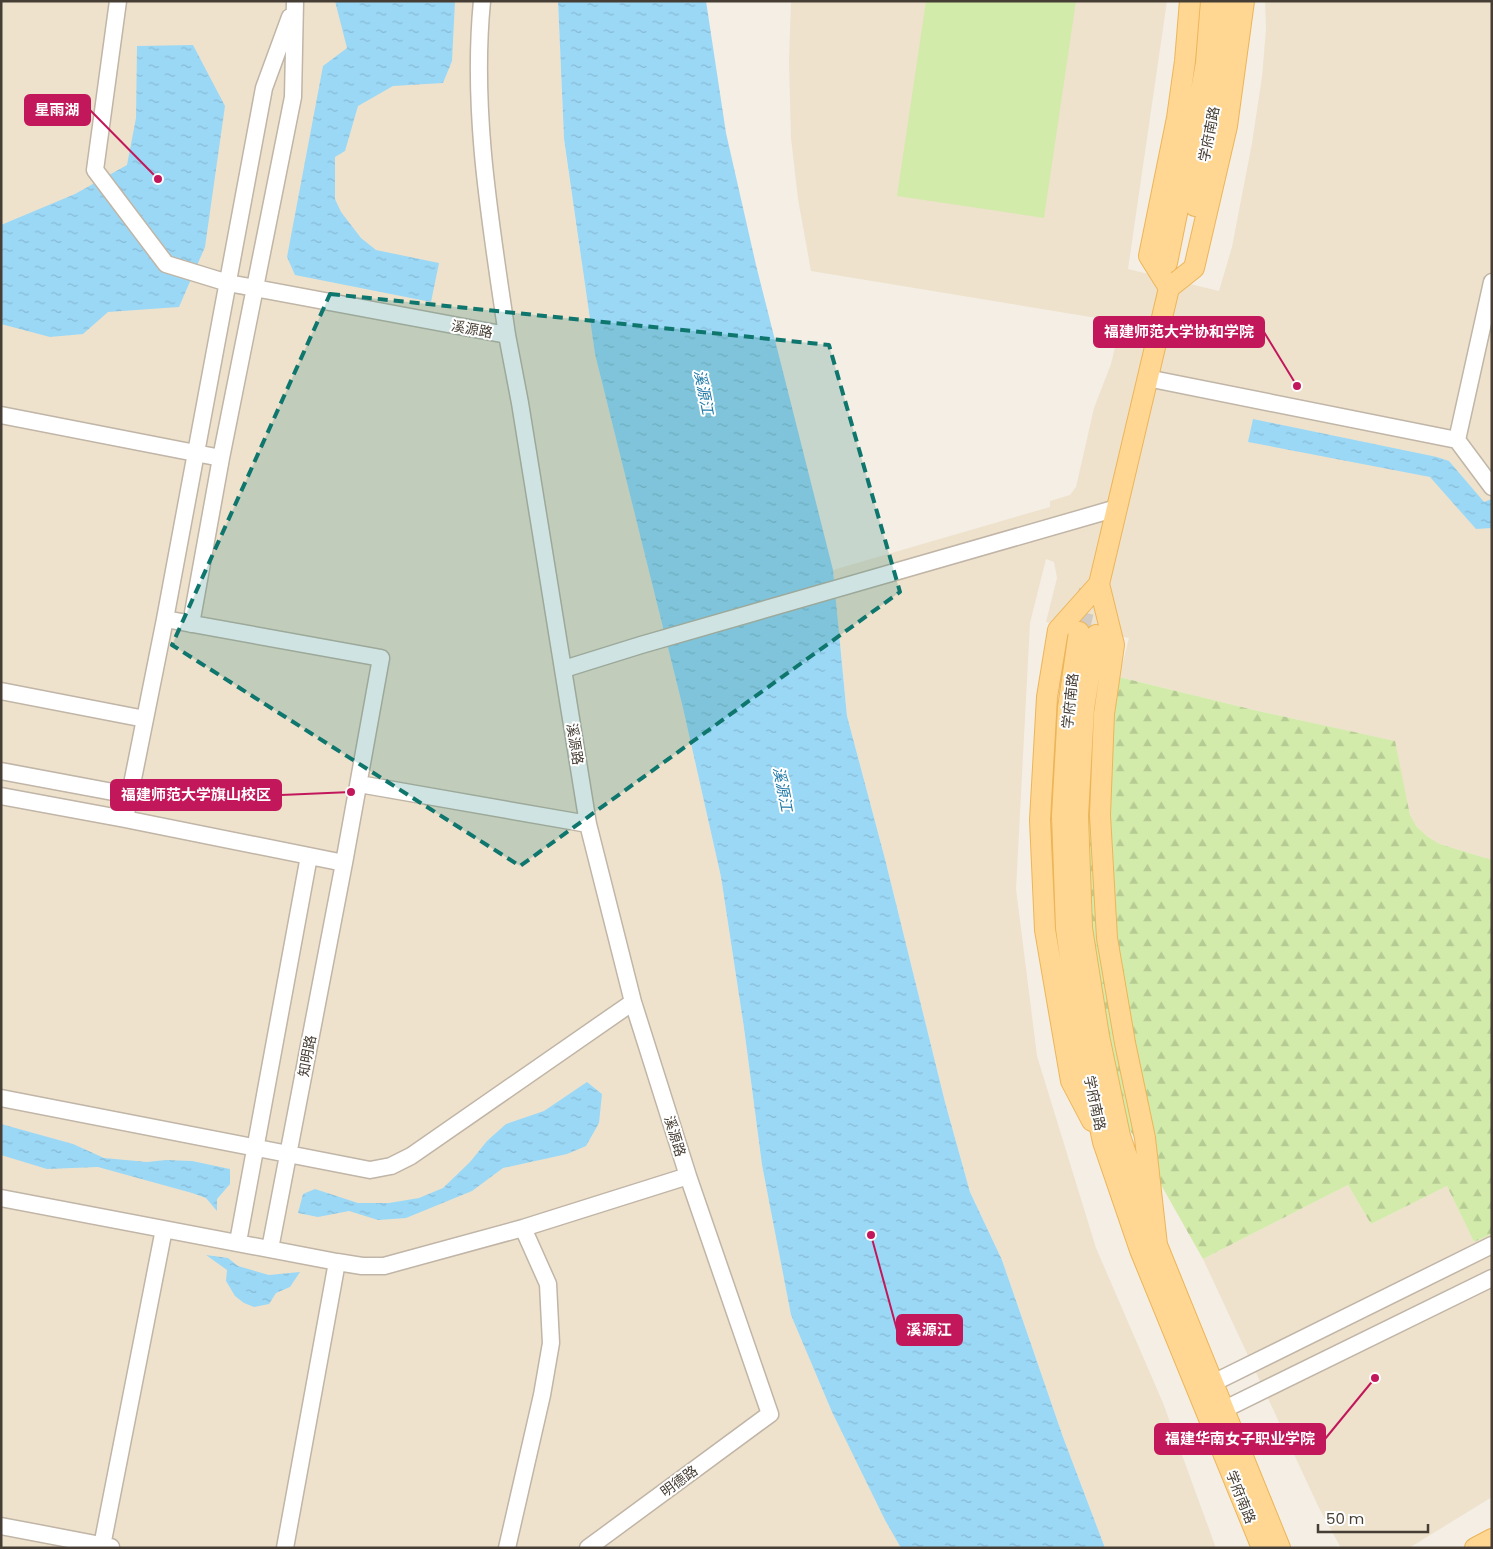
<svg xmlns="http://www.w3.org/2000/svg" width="1493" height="1549" font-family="Poppins,'Noto Sans SC',sans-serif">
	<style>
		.education { fill: #eee2cd }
		.green { fill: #d3ebaa }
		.forest { fill: url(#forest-firs) }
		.water { fill: url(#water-ripples) }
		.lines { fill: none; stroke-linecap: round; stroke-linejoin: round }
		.major-tunnel { stroke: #d1cbc1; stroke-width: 20; stroke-dasharray: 20 10; stroke-linecap: butt }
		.minor-casing { stroke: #c0b5a6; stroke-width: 19 }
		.major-casing { stroke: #ecb559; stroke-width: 22 }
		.minor { stroke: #fff; stroke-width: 16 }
		.major { stroke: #ffd792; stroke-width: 20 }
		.marked { fill: #0f766e; fill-opacity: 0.2; stroke: #0f766e; stroke-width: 4; stroke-dasharray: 10 6; stroke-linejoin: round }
		.labels { text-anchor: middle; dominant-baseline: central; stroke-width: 4; stroke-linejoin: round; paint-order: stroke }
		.street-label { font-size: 14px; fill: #463e34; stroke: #fff }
		.water-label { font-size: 15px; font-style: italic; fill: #237ba9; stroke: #fff }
		.leader { fill: none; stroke: #c2185b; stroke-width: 2 }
		.callout-dot { fill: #c2185b; stroke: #fff; stroke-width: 2 }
		.callout { fill: #c2185b; stroke: #c2185b; stroke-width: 2 }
		.callout-label { font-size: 15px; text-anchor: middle; font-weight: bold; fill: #fff }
	</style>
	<defs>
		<pattern id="forest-firs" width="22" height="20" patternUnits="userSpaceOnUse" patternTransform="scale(1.25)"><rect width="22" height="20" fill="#d3ebaa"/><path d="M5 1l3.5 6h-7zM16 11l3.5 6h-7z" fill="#b6cb93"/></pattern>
		<pattern id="water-ripples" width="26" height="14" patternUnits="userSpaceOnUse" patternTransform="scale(1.25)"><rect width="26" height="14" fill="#9bd8f6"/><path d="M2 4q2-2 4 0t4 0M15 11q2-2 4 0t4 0" fill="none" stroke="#87bad4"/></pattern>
	</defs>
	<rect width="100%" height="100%" fill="#f4eee4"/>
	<path class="education" d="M1,1H558L564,140L595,354L683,708L721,877L744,1028L762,1165L791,1314L832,1412L901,1548H1Z
		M791,1H1167L1128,269L1219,291L1232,247L1252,143L1262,77L1266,29L1265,1H1492V860L1440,844L1428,837L1417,827L1410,815L1394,741L1254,710L1119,677L1129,638L1046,622L1057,578L1054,562L1046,559L1030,623L1016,889L1037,1056L1096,1248L1163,1403L1216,1548H1105L1063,1437L1002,1260L970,1192L945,1102L885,859L847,716L833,570L1050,507V501L1070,495L1076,487L1094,408L1111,364L1121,322L811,271L798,199L791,138L789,61Z
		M1348,1185L1371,1224L1447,1186L1474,1242L1492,1234V1497L1409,1548H1341L1319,1508L1203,1259Z"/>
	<path class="green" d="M926,1H1076L1044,218L897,196Z"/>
	<path class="forest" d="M1119,677L1254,710L1395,741L1410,815L1417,827L1428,837L1440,844L1492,860V1234L1474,1242L1447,1186L1371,1224L1348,1185L1203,1259L1122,1116L1086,935L1089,772Z"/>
	<path class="water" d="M335,1H455L452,61L443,83L393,86L358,106L345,151L335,157V199L341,212L361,238L376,250L439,263L431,302L295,275L287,257L323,66L347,48Z
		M558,1H706L726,133L756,265L833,570L847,716L885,859L945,1102L970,1192L1002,1260L1063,1437L1105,1548H901L885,1520L832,1412L791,1315L762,1165L744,1028L721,877L683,708L595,354L564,139Z
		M193,45L225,106L205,247L179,307L108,312L83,334L50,337L1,324V225L75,194L127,165L136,118L137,46Z
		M1253,419L1437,457L1449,461L1484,502L1492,499V528L1476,529L1430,477L1248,442Z
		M587,1082L602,1094L599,1123L586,1146L567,1154L503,1168L472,1191L406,1218L378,1220L349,1211L318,1217L298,1213L303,1194L315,1189L358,1203H389L419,1198L443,1188L470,1162L487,1141L506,1124L544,1111Z
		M1,1124L73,1144L104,1158L147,1162L166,1160L192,1161L230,1169V1184L217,1199V1211L206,1198L192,1193L98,1167L47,1169L1,1155Z
		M206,1255L228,1258L238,1266L269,1275L300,1272L290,1287L276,1293L269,1304L254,1307L244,1303L235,1296L226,1281L227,1270Z"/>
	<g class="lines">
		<path class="major-tunnel" d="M1079,632L1089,590"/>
		<defs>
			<path id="minor" d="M118,1L95,170L166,264L228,283L507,335L520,403L588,824L633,1002L688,1176L770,1414L588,1548
				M482,1C471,113 491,225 507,335
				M1147,378L1457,440L1492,487
				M1,415L221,458
				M1457,440L1492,282
				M165,619L381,658L344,863L125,819Z
				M165,619L264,88L290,17
				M191,624L221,458L293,97L295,1
				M564,669L641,645L1117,508
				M1,691L145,719
				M1,771L129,795
				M359,784L588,824
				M1,796L125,819
				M1,1098L370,1170L391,1166L411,1156L633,1002
				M1,1198L337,1262L362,1266H384L523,1228L688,1176
				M238,1242L309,856
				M270,1249L344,863
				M1213,1383L1492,1245
				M1223,1410L1492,1278
				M1,1526L111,1547
				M102,1546L164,1229
				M285,1548L337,1262
				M507,1548L542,1395L551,1343L548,1284L523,1228"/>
			<path id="major" d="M1195,206L1221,64L1227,1
				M1167,263L1195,124L1206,63L1211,1
				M1169,288L1149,256L1177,118L1185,61L1190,1
				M1079,632L1068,708L1062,816L1066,928L1081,1038L1103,1142L1140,1250L1262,1548
				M1096,635L1084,708L1078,816L1082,928L1099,1036L1120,1136L1157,1245L1280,1548
				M1092,1121L1071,1081L1045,930L1040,820L1047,697L1058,630L1099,584
				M1157,1245L1145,1138L1125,1043L1107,938L1100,815L1104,714L1114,645L1099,584L1169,288L1194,268L1227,126L1244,1
				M1475,1548L1492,1539"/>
		</defs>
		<use href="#minor" class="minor-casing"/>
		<use href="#major" class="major-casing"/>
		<use href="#minor" class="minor"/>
		<use href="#major" class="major"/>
	</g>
	<path class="marked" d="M330,294L829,345L900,592L520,866L172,645Z"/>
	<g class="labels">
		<g class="street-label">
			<text transform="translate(1209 134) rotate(-79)">学府南路</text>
			<text transform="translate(472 329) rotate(10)">溪源路</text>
			<text transform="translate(1070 701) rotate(-84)">学府南路</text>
			<text transform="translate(575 744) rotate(81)">溪源路</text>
			<text transform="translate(307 1056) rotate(-79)">知明路</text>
			<text transform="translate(1095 1103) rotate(78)">学府南路</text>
			<text transform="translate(675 1136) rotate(73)">溪源路</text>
			<text transform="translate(679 1481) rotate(-36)">明德路</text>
			<text transform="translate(1241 1497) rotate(68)">学府南路</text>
		</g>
		<g class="water-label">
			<text transform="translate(704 392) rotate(79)">溪源江</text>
			<text transform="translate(783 789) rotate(79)">溪源江</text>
		</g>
	</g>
	<path class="leader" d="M158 179L90 110M1297 386L1264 332M351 792L281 795M871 1235L897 1330M1375 1378L1325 1439"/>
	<g class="callout-dot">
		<circle cx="158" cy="179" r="5"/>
		<circle cx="1297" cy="386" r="5"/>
		<circle cx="351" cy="792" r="5"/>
		<circle cx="871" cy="1235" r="5"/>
		<circle cx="1375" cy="1378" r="5"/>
	</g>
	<g class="callout">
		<rect x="25" y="95" width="65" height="30" rx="5"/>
		<rect x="1094" y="317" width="170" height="30" rx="5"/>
		<rect x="111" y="780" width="170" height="30" rx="5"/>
		<rect x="897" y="1315" width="65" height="30" rx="5"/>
		<rect x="1155" y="1424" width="170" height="30" rx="5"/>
	</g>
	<g class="callout-label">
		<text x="57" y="115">星雨湖</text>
		<text x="1179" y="337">福建师范大学协和学院</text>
		<text x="196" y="800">福建师范大学旗山校区</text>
		<text x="929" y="1335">溪源江</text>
		<text x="1240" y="1444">福建华南女子职业学院</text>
	</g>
	<rect width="1493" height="1549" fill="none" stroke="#463e34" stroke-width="5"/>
	<path d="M1318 1524v8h110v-8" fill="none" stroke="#463e34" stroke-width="2.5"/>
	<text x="1326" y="1524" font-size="15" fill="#463e34" stroke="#ffffff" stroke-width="4" paint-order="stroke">50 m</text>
</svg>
